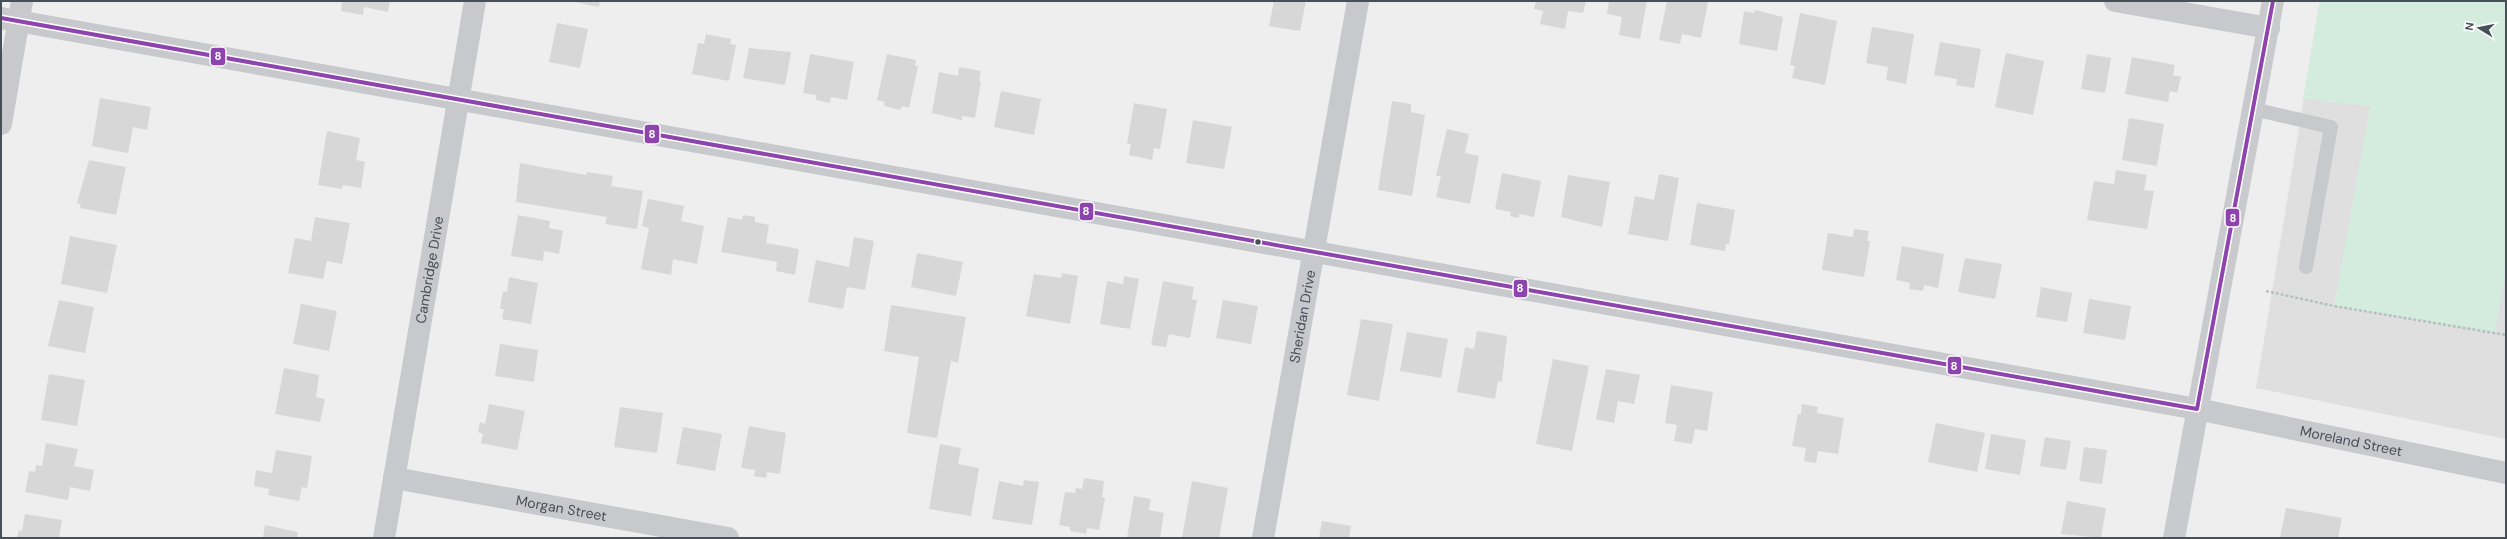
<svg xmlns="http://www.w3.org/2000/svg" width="2507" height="539" font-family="'DM Sans',sans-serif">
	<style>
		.education { fill: #e0dfdf }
		.green { fill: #d4ecde }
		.building { fill: #d7d7d8 }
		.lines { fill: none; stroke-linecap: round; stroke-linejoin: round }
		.path { stroke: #b6c1be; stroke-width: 2.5; stroke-dasharray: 3 2; stroke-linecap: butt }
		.lane { stroke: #c8c9cc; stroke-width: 14 }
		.street { stroke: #c8c9cc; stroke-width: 22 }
		.secondary { stroke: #c9cacd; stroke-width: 22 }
		.bus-1-casing { stroke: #fff; stroke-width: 7 }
		.bus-1 { stroke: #8e44ad; stroke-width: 4 }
		.bus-dot { fill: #474f58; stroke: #fff; stroke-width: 1.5 }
		.labels { text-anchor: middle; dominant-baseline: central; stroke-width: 3; stroke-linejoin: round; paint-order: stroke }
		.street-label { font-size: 14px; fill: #474f58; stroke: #fff }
		.line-badge { stroke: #fff; stroke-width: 1.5 }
		.badge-label { font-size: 11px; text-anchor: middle; font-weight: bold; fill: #fff }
	</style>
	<rect width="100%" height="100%" fill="#eee"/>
	<path class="education" d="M2320,1H2506V439L2256,388Z"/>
	<path class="green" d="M2320,1H2506V270L2495,333L2334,306L2370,106L2303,99Z"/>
	<path class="building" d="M342,1H390L388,12L364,7L363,15L341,11Z
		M570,1H600L599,7Z
		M1274,1H1306L1300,31L1269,26Z
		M1536,1H1586L1583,13L1568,11L1565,29L1540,24L1543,11L1534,9Z
		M1609,1H1647L1640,39L1619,35L1622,17L1607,14Z
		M1667,1L1708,2L1701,38L1682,34L1680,44L1659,40Z
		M1755,10L1783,17L1777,51L1739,44L1744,11L1754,13Z
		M1800,13L1837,21L1825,85L1792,78L1795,66L1790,65Z
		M557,23L588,29L580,68L549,62Z
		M1872,27L1914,34L1906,84L1886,80L1888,67L1866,63Z
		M706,34L731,39L730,44L736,45L729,81L692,74L698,43L704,44Z
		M1940,42L1981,49L1974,88L1956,85L1957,79L1934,75Z
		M749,48L791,52L785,85L743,78Z
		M2006,53L2044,61L2033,115L1995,107Z
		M810,54L854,62L847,100L831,97L830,103L816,100V95L803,93Z
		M887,54L916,60L915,66H918L909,108L902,106L900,110L884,106L885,102L877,100Z
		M2087,54L2111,58L2105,93L2081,89Z
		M2132,57L2175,65L2173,75L2181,77L2177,93L2170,91L2168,102L2125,94Z
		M959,67L981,71L979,81H981L975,118L962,116V120L932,113L939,72L958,76Z
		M1001,91L1041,99L1034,135L994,127Z
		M100,98L151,107L147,130L133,127L128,153L92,146Z
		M1392,101L1411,104V112L1425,115L1412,196L1378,190Z
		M1134,103L1167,109L1160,149L1154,148L1152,160L1129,155L1131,144H1127Z
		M2129,118L2164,124L2157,166L2122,160Z
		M1193,120L1232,127L1224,169L1186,163Z
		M1447,129L1469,134L1465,153L1479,156L1470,204L1436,197L1441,176H1436Z
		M327,131L360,138L356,160L365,162L361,188L343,185L342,189L318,185Z
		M89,160L126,167L116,215L80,208L81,204L77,203Z
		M520,163L586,175L587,172L613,176L611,186L643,191L637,229L605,224L607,217L516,202Z
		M2116,170L2147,175L2144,190L2154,191L2147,229L2087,220L2094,181L2114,184Z
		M1502,173L1541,181L1534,217L1519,214V218L1510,216L1511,212L1495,209Z
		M1659,174L1679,178L1668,241L1628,234L1635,196L1654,200Z
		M1568,175L1610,182L1602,227L1561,217Z
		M648,199L684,206L681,221L704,226L697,264L673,259L671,275L641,269L649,228L642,226Z
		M1697,203L1735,210L1729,244H1726L1725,251L1690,245Z
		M518,215L550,221L549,228L563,231L559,254L544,251L543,261L511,256Z
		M743,215L755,217V222L769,225L766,243L799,249L795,275L776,271L777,262L721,252L728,217L742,220Z
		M315,217L350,223L342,264L327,261L323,279L288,273L295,238L311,241Z
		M1854,229L1869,231L1867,241H1870L1864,277L1822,270L1828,233L1853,237Z
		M70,236L117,245L107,293L61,284Z
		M854,237L874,241L865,290L847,287L843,309L808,302L816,260L849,267Z
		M1902,246L1944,254L1938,288L1924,285L1923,291L1909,289L1910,283L1896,280Z
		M917,253L963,262L956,296L911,287Z
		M1965,258L2002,264L1995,299L1958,292Z
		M1062,273L1078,276L1070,324L1026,316L1034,274L1061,278Z
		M1124,276L1139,279L1130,329L1100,324L1107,281L1123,284Z
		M509,277L538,283L531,324L502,319L504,309H500L503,291L507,292Z
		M1163,281L1194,287L1192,299L1197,300L1190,338L1169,334L1166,347L1151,345Z
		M2041,287L2072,293L2067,322L2036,317Z
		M2089,299L2131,306L2125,340L2083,333Z
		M59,300L94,307L85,353L48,346Z
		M1223,300L1258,306L1251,344L1216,338Z
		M301,304L337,311L329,351L293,344Z
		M891,305L966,317L958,363L951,361L937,438L907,433L919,357L884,351Z
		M1361,319L1393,324L1379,401L1347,395Z
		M1477,331L1507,336L1502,382L1498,381L1495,399L1457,392L1465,347L1474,349Z
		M1407,332L1448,339L1441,378L1400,371Z
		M500,344L538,350L534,382L495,376Z
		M1553,359L1589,366L1572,451L1536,444Z
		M284,368L319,375L316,397L325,399L320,422L275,414Z
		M1606,369L1640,375L1634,404L1618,401L1614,423L1596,419Z
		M49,374L85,380L77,426L41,420Z
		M1671,385L1713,392L1707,431L1695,429L1692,444L1674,441L1677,425L1665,423Z
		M489,404L525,411L517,450L481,443L483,434L478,432L480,422L485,424Z
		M1802,404L1818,407L1817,413L1844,418L1838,454L1818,451L1816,463L1804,461L1806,448L1792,446L1798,414H1801Z
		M620,407L663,413L657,453L614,447Z
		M1936,423L1985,433L1977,472L1928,462Z
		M749,426L786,433L780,474L767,472L766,478L754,476L755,470L741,468Z
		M683,427L722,434L715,471L676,464Z
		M1991,434L2026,440L2020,475L1985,469Z
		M2045,437L2071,441L2066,470L2040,466Z
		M46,443L78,449L74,466L94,470L90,491L70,487L68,500L25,492L29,471L35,472L36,465L42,466Z
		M940,444L961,448L958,464L979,468L971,516L929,509Z
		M2084,447L2107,450L2102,484L2079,481Z
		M276,450L312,456L307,488L302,487L299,501L268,495L269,489L254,486L256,470L272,473Z
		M1084,478L1104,481L1102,497L1105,498L1099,530L1087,528L1086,534L1070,531V527L1059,525L1065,492L1075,493L1076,488L1082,489Z
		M1024,480L1039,482L1032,525L992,519L999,481L1023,486Z
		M1192,481L1228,488L1219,538H1182Z
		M1134,496L1151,499L1149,510L1164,513L1160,538H1127Z
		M2067,501L2106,508L2101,538L2061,534Z
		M2286,508L2342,518L2338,538H2280Z
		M25,514L62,520L59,538H17L19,530L22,531Z
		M1322,521L1351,526L1349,538H1319Z
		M265,525L298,532L297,538H263Z"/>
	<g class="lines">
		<path class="path" d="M2266,291L2334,306L2506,335"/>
		<path class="lane" d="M2253,109L2331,127L2306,267"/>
		<g class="street">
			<path d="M2115,1L2269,28"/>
			<path id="s1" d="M1,18L2197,409L2506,473"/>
			<path d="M1,124L22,1"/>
			<path id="s2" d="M394,478L728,538"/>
			<path id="s3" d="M384,538L475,1"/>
			<path id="s4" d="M1263,538L1358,1"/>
		</g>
		<path class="secondary" d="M2174,538L2273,1"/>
		<defs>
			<path id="bus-1" d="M1,18L2197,409L2273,1"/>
		</defs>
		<use href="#bus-1" class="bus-1-casing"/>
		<use href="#bus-1" class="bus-1"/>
	</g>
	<circle class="bus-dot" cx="1258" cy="242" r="3.5"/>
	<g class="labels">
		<g class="street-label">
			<text stroke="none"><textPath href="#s3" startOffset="272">Cambridge Drive</textPath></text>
			<text stroke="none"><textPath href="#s4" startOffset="225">Sheridan Drive</textPath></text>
			<text stroke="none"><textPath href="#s1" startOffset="2388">Moreland Street</textPath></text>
			<text stroke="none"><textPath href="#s2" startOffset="170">Morgan Street</textPath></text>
		</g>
	</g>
	<g class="line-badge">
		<rect x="210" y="47" width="16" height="19" rx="4" fill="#8e44ad"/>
		<rect x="644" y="124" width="16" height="20" rx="4" fill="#8e44ad"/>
		<rect x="1079" y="202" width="15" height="19" rx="4" fill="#8e44ad"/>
		<rect x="2225" y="208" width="15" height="19" rx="4" fill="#8e44ad"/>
		<rect x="1513" y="279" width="15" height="19" rx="4" fill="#8e44ad"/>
		<rect x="1947" y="356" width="15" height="19" rx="4" fill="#8e44ad"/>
	</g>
	<g class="badge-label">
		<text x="218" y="60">8</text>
		<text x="652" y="138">8</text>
		<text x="1086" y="215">8</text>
		<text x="2233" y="222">8</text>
		<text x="1520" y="292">8</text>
		<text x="1954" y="370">8</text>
	</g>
	<rect width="2507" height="539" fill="none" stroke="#474f58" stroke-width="4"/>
	<g transform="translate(2479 28) rotate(280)" stroke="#ffffff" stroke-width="3" paint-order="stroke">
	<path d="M0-3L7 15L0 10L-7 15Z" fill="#474f58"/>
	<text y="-6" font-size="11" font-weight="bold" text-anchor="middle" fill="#474f58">N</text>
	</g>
</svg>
